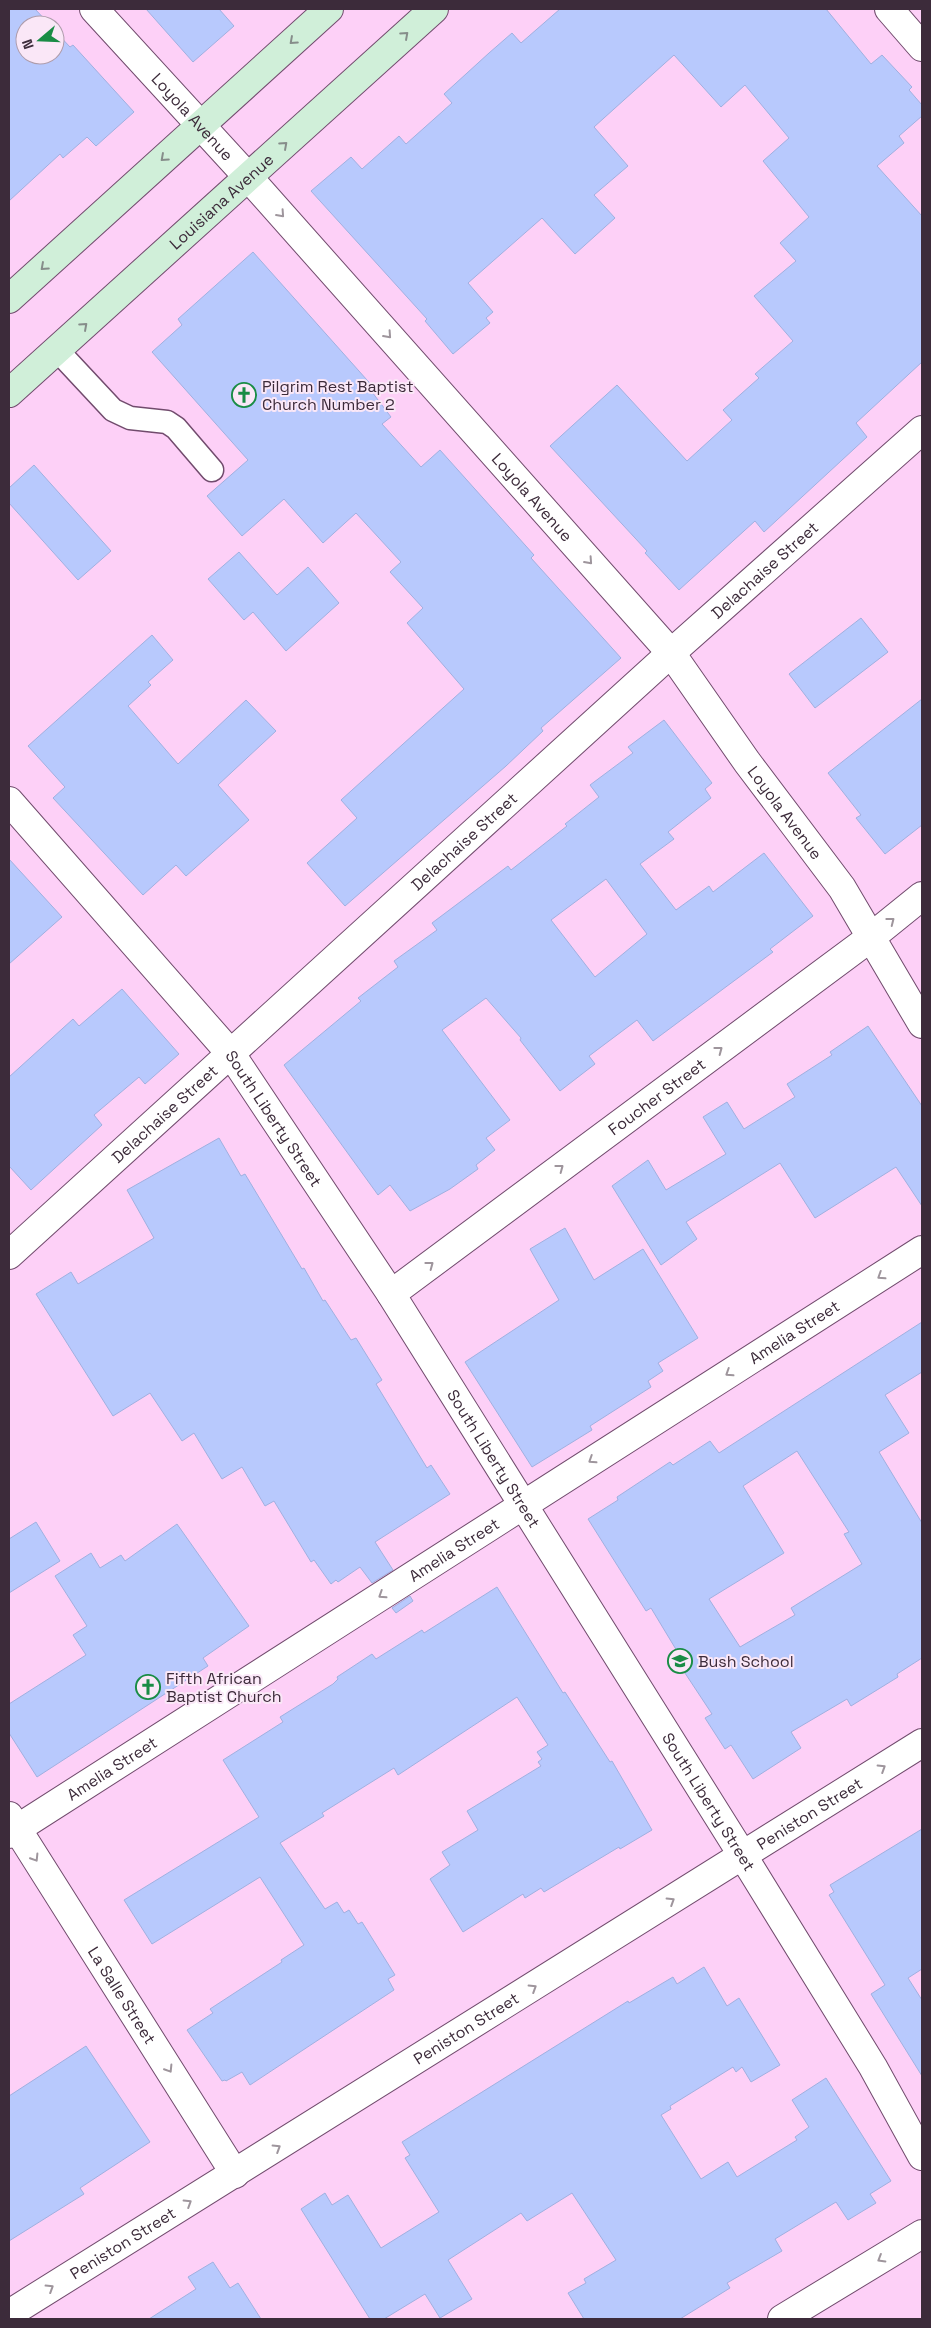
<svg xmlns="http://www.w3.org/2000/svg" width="931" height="2328" font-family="'Space Grotesk',sans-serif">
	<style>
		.building { fill: #b8c9fd; stroke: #a0b0e0; fill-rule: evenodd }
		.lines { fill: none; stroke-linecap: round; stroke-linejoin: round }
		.lane-casing { stroke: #714b6d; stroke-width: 25 }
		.street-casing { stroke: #714b6d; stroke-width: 30 }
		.secondary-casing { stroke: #714b6d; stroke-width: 30 }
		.lane { stroke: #fff; stroke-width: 22 }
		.street { stroke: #fff; stroke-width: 28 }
		.secondary { stroke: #d0efd9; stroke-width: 28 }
		.oneway { stroke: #868d8a }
		.oneway2 { stroke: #9e959c }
		.labels { text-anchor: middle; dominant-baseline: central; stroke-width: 4; stroke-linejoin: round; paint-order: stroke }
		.street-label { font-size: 16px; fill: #3c2b3a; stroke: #fae7f7 }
		.poi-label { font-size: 16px; fill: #3c2b3a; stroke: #fae7f7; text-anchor: start }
	</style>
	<rect width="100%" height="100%" fill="#fdd0f7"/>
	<path class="building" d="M9,9H35L50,25H25V55H55V31L70,47L73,45L134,112L96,146L87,137L63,158L60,154L9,201Z
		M146,9H219L234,26L193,62Z
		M560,9H826L871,64L882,55L912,87L909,90L922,105V116L899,136L904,143L877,166L922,216V362L856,423L867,437L764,532L755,521L679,590L645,553L647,551L550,446L617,385L687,461L732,420L723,410L759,378L755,374L793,341L754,296L796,261L780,243L809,217L763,161L789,138L745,85L721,107L674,55L594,127L628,166L594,195L615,218L575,254L542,218L468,283L493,312L486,318L490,323L453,354L425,321L427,319L311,191L351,157L362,169L399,136L406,144L452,103L444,94L489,53L512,33L521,43Z
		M253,252L375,389L372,392L391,417L382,424L421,467L440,450L534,555L531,558L621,658L541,728L543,731L506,766L345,906L307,863L357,818L341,800L464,689L407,623L423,608L390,572L401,562L356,513L323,543L284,499L242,536L207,496L248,460L152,352L182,325L178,319Z
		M34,465L111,551L78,580L9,503V488Z
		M239,552L277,595L308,567L339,603L286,651L253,612L244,620L208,579Z
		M861,618L888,652L815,708L789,674Z
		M152,635L173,660L148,682L151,685L128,706L178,764L246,700L276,731L218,785L249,820L186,876L176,865L143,895L53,798L65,787L28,746Z
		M922,699V825L885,854L856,818L861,815L828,773Z
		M664,720L712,783L705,789L711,798L668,832L674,839L640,864L676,910L709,886L713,892L764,853L813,916L770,949L773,952L653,1041L637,1020L589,1056L595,1064L560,1091L520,1040L521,1038L486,998L442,1030L510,1120L486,1138L495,1150L476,1165L478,1169L450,1189L410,1211L390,1185L378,1195L284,1065L361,1001L358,998L398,967L394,961L437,930L432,923L508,866L511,870L567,826L565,824L599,797L590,785L633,753L628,747ZM606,879L647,934L595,977L551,920Z
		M9,859L62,917L9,964Z
		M122,989L179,1054L145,1084L139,1077L94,1115L102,1125L31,1190L9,1166V1077L73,1019L79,1026Z
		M868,1026L922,1106V1206L896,1167L815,1218L780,1163L686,1222L697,1239L661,1265L612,1186L648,1160L666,1190L726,1154L703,1117L727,1102L744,1129L795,1097L787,1084L832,1055L830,1052Z
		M219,1138L241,1176L245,1174L302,1269L304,1268L323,1301L325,1300L351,1340L356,1338L382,1380L376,1384L427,1468L431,1465L450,1494L375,1542L393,1570L372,1583L360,1567L338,1582L336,1580L331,1584L314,1560L311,1562L274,1501L265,1506L242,1467L222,1479L194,1433L182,1441L150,1393L113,1416L36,1294L71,1272L78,1284L154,1238L127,1190Z
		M565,1228L594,1280L643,1249L698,1338L658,1363L663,1371L648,1381L651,1387L590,1426L592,1430L532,1467L465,1362L559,1300L530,1249Z
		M922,1322V1372L885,1395L909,1433L879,1452L922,1523V1658L897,1674L898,1677L851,1706L847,1699L791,1732L801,1748L753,1779L731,1745L725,1749L705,1718L712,1714L679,1664L683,1661L651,1608L646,1611L588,1519L618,1500L617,1497L670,1462L673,1465L710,1441L719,1453ZM797,1451L849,1532L844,1534L862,1564L791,1608L795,1615L740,1647L709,1599L784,1553L743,1486Z
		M36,1522L60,1561L9,1593V1539Z
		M177,1524L249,1626L203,1658L208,1666L37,1777L9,1733V1704L86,1655L73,1635L87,1626L55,1576L91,1553L100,1568L121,1555L125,1561Z
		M497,1587L563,1693L565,1692L610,1762L612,1761L652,1830L620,1849L619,1847L544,1892L541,1888L525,1898L523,1894L463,1932L430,1879L450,1865L442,1852L478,1830L467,1811L541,1766L538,1762L542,1759L537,1752L548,1745L517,1697L398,1775L394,1768L322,1813L324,1816L280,1843L325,1909L337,1902L344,1913L349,1910L358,1924L362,1922L395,1975L388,1979L394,1990L250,2085L242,2072L226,2081L225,2080L222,2081L187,2030L213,2013L210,2009L282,1962L281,1960L304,1945L260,1877L152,1944L124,1900L259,1817L223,1760L283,1722L280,1717L333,1684L338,1679L337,1677L372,1654L376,1659L422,1630L424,1633Z
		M410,1596L413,1601L396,1613L392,1608Z
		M922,1829V1969L908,1978L922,2000V2076L871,1994L885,1985L829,1895L834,1892L830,1885Z
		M704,1967L727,2006L739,1998L780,2065L751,2082L742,2067L736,2072L733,2067L670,2106L671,2109L661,2115L701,2179L728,2162L737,2177L797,2140L795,2137L809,2127L792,2100L826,2078L891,2181L870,2194L876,2203L848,2220L836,2202L775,2239L782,2251L727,2283L730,2288L680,2319H584L568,2293L586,2283L584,2279L616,2260L572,2193L527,2221L521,2213L448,2260L472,2299L440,2318L425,2294L384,2319H370L301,2209L325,2193L332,2205L348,2195L381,2248L439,2212L405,2158L410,2155L402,2142L628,2001L629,2003L673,1977L677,1984Z
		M86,2046L150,2142L80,2188L84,2194L9,2241V2096Z
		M213,2262L230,2288L238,2283L261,2319H149L196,2289L188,2277Z"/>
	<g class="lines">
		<defs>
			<path id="lane" d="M57,350L113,410L130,418L167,422L176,428L212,470"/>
			<g id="street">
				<path id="s1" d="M94,9L248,177L671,653L747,762L842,888L922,1024"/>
				<path d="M889,9L922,47"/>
				<path id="s2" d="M9,801L231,1054L391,1294L743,1856L873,2067L922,2156"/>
				<path id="s3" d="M9,1255L671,653L922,430"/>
				<path id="s4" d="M391,1294L870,938L922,896"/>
				<path id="s5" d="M9,1816L235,2174"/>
				<path id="s6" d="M9,1834L922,1250"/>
				<path id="s7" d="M9,2314L922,1743"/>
				<path d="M782,2319L922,2234"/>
			</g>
			<g id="secondary">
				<path d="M9,299L329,9"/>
				<path id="s8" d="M9,393L434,9"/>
			</g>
		</defs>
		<use href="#lane" class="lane-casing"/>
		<use href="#street" class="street-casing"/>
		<use href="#secondary" class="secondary-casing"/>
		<use href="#lane" class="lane"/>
		<use href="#street" class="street"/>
		<use href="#secondary" class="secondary"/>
	</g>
	<defs><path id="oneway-chevron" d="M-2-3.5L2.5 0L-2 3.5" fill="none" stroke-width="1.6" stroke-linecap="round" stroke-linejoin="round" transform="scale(1.25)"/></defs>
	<g class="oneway">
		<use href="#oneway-chevron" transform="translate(405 35) rotate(-42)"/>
		<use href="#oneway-chevron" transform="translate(293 41) rotate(138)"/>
		<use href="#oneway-chevron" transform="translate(284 145) rotate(-42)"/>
		<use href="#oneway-chevron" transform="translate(164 158) rotate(138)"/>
		<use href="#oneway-chevron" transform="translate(44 267) rotate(138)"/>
		<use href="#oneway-chevron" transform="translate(84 326) rotate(-42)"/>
	</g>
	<g class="oneway2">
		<use href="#oneway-chevron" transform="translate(281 214) rotate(48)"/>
		<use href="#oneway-chevron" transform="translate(388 335) rotate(48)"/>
		<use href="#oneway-chevron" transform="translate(589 561) rotate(48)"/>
		<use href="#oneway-chevron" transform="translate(891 921) rotate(-38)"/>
		<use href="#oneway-chevron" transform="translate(719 1050) rotate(-37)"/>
		<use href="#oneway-chevron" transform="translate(560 1168) rotate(-37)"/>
		<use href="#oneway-chevron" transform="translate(430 1265) rotate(-37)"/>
		<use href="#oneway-chevron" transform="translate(881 1276) rotate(147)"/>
		<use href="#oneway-chevron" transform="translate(729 1373) rotate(147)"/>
		<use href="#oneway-chevron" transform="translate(592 1460) rotate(147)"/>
		<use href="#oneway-chevron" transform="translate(382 1595) rotate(147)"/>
		<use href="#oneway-chevron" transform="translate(882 1768) rotate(-32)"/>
		<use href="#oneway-chevron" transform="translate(35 1858) rotate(58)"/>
		<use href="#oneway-chevron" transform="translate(671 1901) rotate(-32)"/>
		<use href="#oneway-chevron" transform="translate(533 1988) rotate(-32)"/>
		<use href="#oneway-chevron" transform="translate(169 2069) rotate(58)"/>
		<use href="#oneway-chevron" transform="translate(277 2148) rotate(-32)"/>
		<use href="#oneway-chevron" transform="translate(188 2203) rotate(-32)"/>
		<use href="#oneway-chevron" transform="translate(881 2259) rotate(149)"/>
		<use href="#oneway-chevron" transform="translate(50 2288) rotate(-32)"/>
	</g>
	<defs>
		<symbol id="church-ring" viewBox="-11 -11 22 22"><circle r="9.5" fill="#fae7f7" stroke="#198c45" stroke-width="1.5"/><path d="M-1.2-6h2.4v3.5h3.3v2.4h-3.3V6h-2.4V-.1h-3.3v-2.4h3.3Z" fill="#198c45"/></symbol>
		<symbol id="school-ring" viewBox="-11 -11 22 22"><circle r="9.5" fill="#fae7f7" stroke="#198c45" stroke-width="1.5"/><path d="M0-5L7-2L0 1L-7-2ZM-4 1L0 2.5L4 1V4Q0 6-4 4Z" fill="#198c45"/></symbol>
	</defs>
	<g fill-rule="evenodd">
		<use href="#church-ring" x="230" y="381" width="28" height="28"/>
		<use href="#school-ring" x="666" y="1647" width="28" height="28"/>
		<use href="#church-ring" x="134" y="1673" width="28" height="28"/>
	</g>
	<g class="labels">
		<g class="street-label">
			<text stroke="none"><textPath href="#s1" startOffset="146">Loyola Avenue</textPath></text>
			<text stroke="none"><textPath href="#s8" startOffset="286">Louisiana Avenue</textPath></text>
			<text stroke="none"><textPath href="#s1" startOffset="656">Loyola Avenue</textPath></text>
			<text stroke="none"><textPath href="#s3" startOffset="1020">Delachaise Street</textPath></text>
			<text stroke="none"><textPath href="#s1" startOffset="1061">Loyola Avenue</textPath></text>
			<text stroke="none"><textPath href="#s3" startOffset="615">Delachaise Street</textPath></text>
			<text stroke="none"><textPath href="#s4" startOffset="331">Foucher Street</textPath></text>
			<text stroke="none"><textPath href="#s3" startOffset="210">Delachaise Street</textPath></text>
			<text stroke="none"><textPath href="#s2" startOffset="414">South Liberty Street</textPath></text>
			<text stroke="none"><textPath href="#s6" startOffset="932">Amelia Street</textPath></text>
			<text stroke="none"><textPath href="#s2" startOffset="819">South Liberty Street</textPath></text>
			<text stroke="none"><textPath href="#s6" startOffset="528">Amelia Street</textPath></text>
			<text stroke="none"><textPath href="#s6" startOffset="122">Amelia Street</textPath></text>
			<text stroke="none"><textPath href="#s2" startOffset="1224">South Liberty Street</textPath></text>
			<text stroke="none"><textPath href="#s7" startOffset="944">Peniston Street</textPath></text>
			<text stroke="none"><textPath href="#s5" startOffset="212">La Salle Street</textPath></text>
			<text stroke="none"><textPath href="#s7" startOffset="539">Peniston Street</textPath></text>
			<text stroke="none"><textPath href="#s7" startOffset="134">Peniston Street</textPath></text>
		</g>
		<g class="poi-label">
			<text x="262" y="386">Pilgrim Rest Baptist<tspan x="262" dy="18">Church Number 2</tspan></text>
			<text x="698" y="1661">Bush School</text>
			<text x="166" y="1678">Fifth African<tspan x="166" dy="18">Baptist Church</tspan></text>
		</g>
	</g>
	<rect width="931" height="2328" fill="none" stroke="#3c2b3a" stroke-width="20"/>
	<g transform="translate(40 40) rotate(251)"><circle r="24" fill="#fae7f7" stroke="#ae9cab"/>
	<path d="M0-4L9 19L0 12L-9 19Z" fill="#198c45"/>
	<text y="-8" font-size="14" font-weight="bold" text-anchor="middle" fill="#3c2b3a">N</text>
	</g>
</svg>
